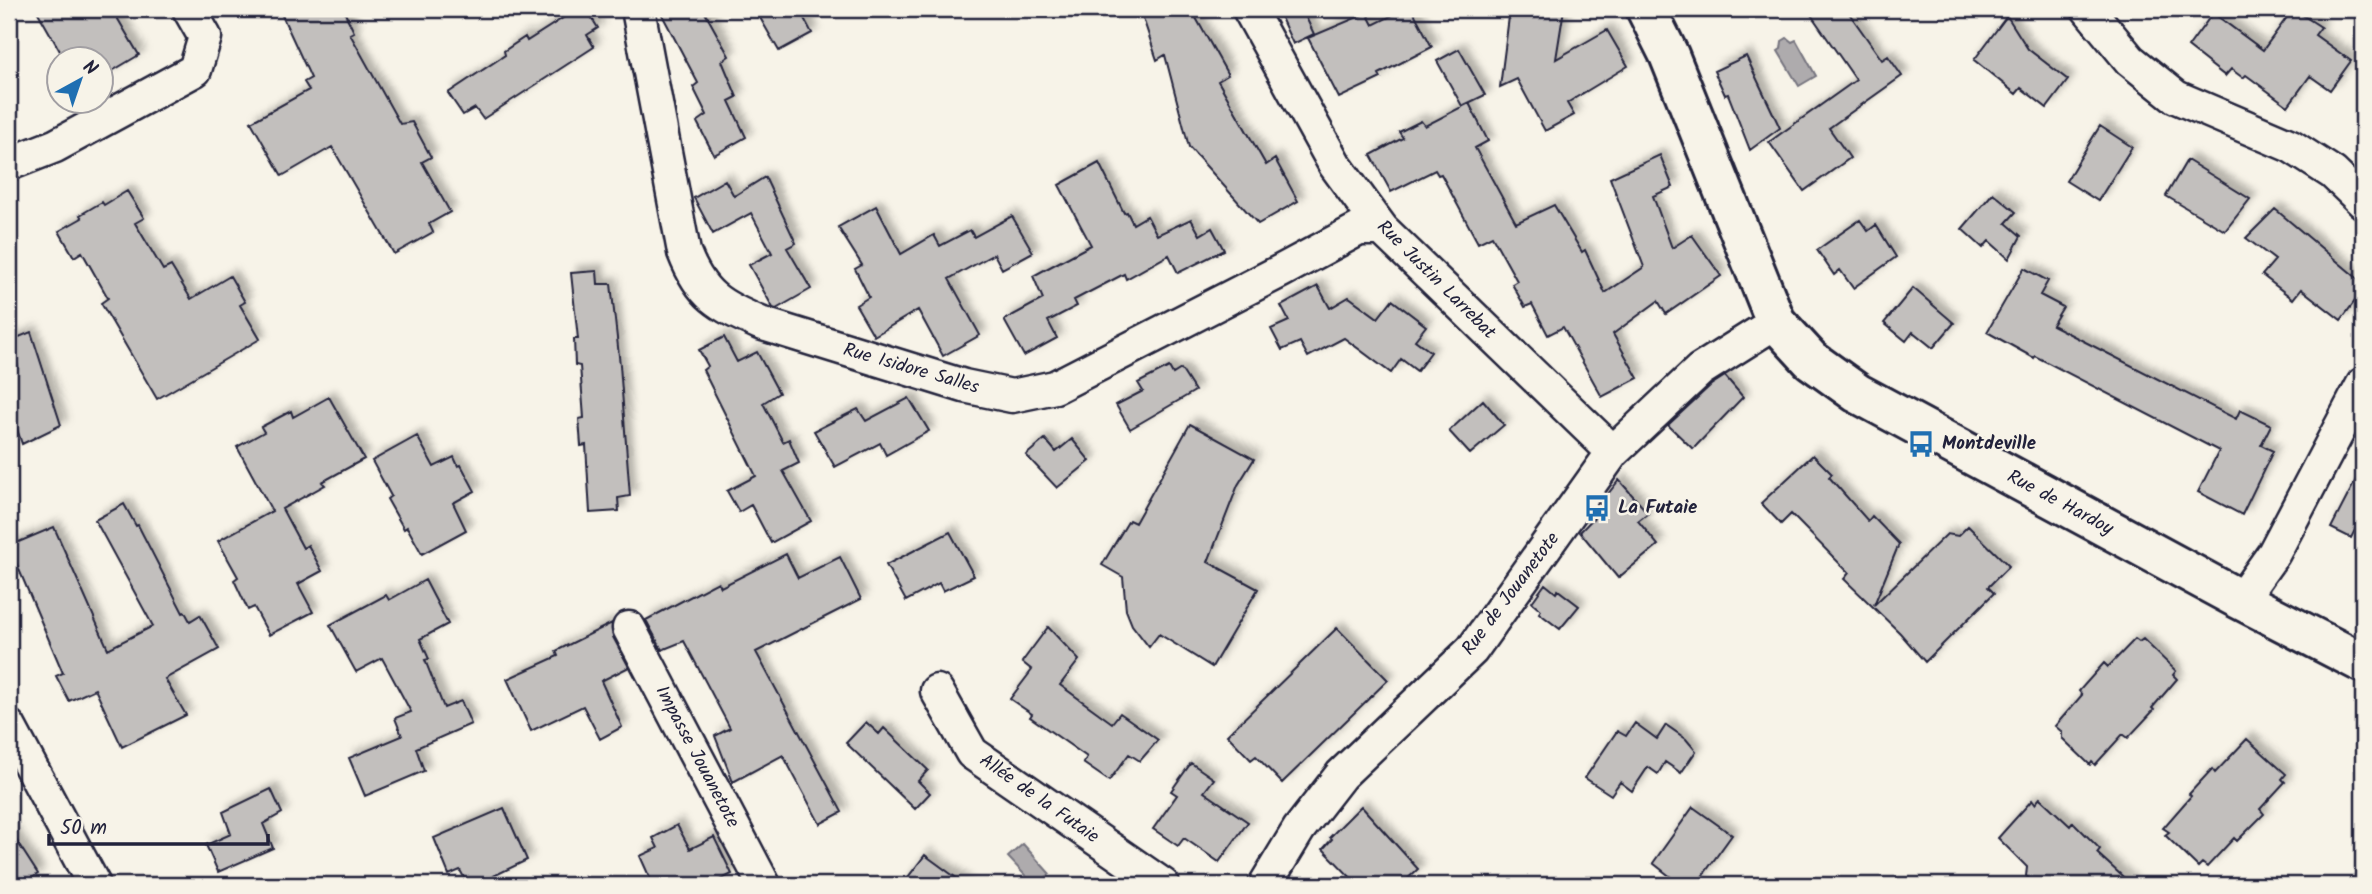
<svg xmlns="http://www.w3.org/2000/svg" width="2372" height="894" font-family="Kalam,sans-serif">
	<style>
		.water { fill: #aeabad; stroke: #76747f; stroke-width: 2 }
		.building { fill: #c2bfbd; stroke: #22223b; stroke-width: 2; filter: url(#shadow) }
		.lines { fill: none; stroke-linecap: round; stroke-linejoin: round }
		.minor-casing { stroke: #22223b; stroke-width: 37 }
		.tertiary-casing { stroke: #22223b; stroke-width: 44 }
		.minor { stroke: #f7f3e8; stroke-width: 32 }
		.tertiary { stroke: #f7f3e8; stroke-width: 38 }
		.labels { text-anchor: middle; dominant-baseline: central; stroke-width: 5; stroke-linejoin: round; paint-order: stroke }
		.street-label { font-size: 19px; fill: #22223b; stroke: #f7f3e8 }
		.poi-label { font-size: 19px; font-weight: bold; fill: #22223b; stroke: #f7f3e8; text-anchor: start }
	</style>
	<defs>
		<filter id="shadow"><feDropShadow dx="6" dy="-6" stdDeviation="3.5" flood-color="#0004"/></filter>
	</defs>
	<rect width="100%" height="100%" fill="#f7f3e8"/>
	<filter id="ink" filterUnits="userSpaceOnUse"><feTurbulence type="fractalNoise" baseFrequency=".0143" numOctaves="2"/><feDisplacementMap in="SourceGraphic" scale="14" xChannelSelector="R" yChannelSelector="G"/><feConvolveMatrix kernelMatrix="1 2 1 2 8 2 1 2 1" color-interpolation-filters="sRGB"/></filter>
	<g filter="url(#ink)">
		<path class="water" d="M1787,38L1792,42L1796,40L1816,76L1799,86L1778,51L1781,49L1782,41Z
			M1023,844L1050,874L1037,885H1034L1008,857Z"/>
		<path class="building" d="M36,9H112L139,55L102,77V60H65Z
			M279,9H343L354,32L350,34L400,124L412,122L431,157L422,162L450,212L429,224L433,232L394,254L332,147L282,176L251,122L309,90L304,82L311,78Z
			M577,9H586L598,28L587,35L594,47L483,119L475,108L463,115L448,93L505,55L504,51L525,37L527,41Z
			M659,9H703L729,56L722,61L737,97L729,101L746,137L714,155L697,122L707,115L693,87L698,83Z
			M755,9H799L812,33L779,51Z
			M1140,9H1191L1228,75L1218,81L1266,165L1275,159L1298,201L1258,224L1189,147L1165,55L1157,60Z
			M1277,9H1302L1314,34L1293,44Z
			M1405,9H1412L1432,47L1379,74L1381,78L1339,98L1308,38L1367,13L1373,25Z
			M1510,9H1564L1556,59L1607,30L1628,66L1567,103L1574,115L1545,131L1517,79L1500,87Z
			M1807,9H1846L1882,60L1888,56L1902,76L1829,128L1850,158L1804,191L1769,142L1856,80Z
			M2293,9L2321,27L2315,35L2351,61L2330,90L2310,76L2288,106L2246,75L2243,78L2231,69L2225,76L2188,47L2213,13L2263,50Z
			M2007,16L2028,49L2068,80L2047,108L2021,88L2016,94L1974,60Z
			M1459,49L1485,95L1462,106L1437,61Z
			M1746,56L1780,128L1750,150L1728,94L1725,95L1714,71Z
			M1469,103L1488,141L1475,148L1516,223L1554,205L1582,252L1585,250L1605,293L1644,267L1610,178L1660,155L1673,187L1653,196L1672,248L1692,235L1721,276L1666,314L1658,301L1613,334L1638,378L1602,397L1563,327L1548,335L1532,304L1525,307L1512,284L1517,281L1492,236L1478,243L1441,174L1438,175L1435,170L1391,192L1371,155L1403,138L1399,132L1421,121L1425,126Z
			M2100,126L2132,147L2098,201L2066,181Z
			M2187,160L2250,199L2225,231L2166,196Z
			M1099,163L1124,213L1127,212L1133,224L1147,216L1157,235L1191,219L1200,235L1212,228L1224,250L1178,273L1169,255L1126,279L1124,274L1074,300L1077,306L1048,321L1057,338L1024,356L1004,320L1043,299L1033,276L1091,245L1059,185Z
			M765,177L796,243L787,248L811,289L776,309L773,308L749,265L772,253L751,213L713,234L694,198L725,180L734,196Z
			M127,191L144,218L135,223L163,270L171,266L191,299L230,276L245,302L240,305L260,339L157,399L101,303L108,298L82,252L74,257L59,231L82,218L80,215L102,202L104,205Z
			M1993,193L2016,212L2006,223L2021,236L2009,259L1989,241L1983,248L1962,229Z
			M876,206L901,254L934,235L940,246L970,230L974,237L1012,216L1033,252L1002,269L994,254L949,279L980,335L943,356L918,310L874,336L856,305L869,297L855,269L862,265L838,227Z
			M2275,209L2363,283V290L2341,320L2301,289L2293,299L2262,275L2275,260L2246,238Z
			M1860,220L1868,231L1876,225L1896,257L1853,288L1840,270L1834,275L1817,250Z
			M2024,268L2048,281L2040,295L2063,307L2052,325L2236,419L2240,410L2271,425L2261,445L2273,451L2242,515L2198,492L2219,451L2035,356L2034,358L1987,332Z
			M597,271L598,284H611L620,365L630,496L618,498L619,511L590,513L586,445L581,446L579,419L584,418L580,366L575,365L574,339H578L571,273Z
			M1318,286L1330,308L1349,297L1378,318L1392,300L1426,326L1415,340L1431,352L1417,371L1401,359L1391,373L1344,338L1308,357L1300,342L1282,350L1271,329L1289,321L1281,306Z
			M1913,288L1954,323L1933,348L1913,332L1906,341L1884,323Z
			M31,332L61,425L22,444L11,411L15,410L9,391V369L18,366L9,341Z
			M724,337L737,362L757,352L779,393L763,403L783,442L789,439L799,463L783,471L811,521L771,543L751,505L739,512L727,491L756,476L703,370L708,366L699,350Z
			M1169,367L1173,374L1181,369L1195,391L1130,429L1116,405L1143,391L1138,383Z
			M1725,376L1743,397L1693,449L1668,425L1711,385Z
			M329,397L364,459L322,482L325,485L282,509L303,548L308,545L322,571L298,584L313,612L269,635L254,607L248,610L234,580L238,577L218,541L272,511L237,447L264,432L261,427L291,411L293,417Z
			M909,398L929,431L886,455L880,443L835,467L814,431L858,409L866,421Z
			M1483,400L1504,425L1470,454L1449,431Z
			M1190,424L1254,459L1238,485L1208,562L1258,589L1212,667L1159,634L1149,647L1132,625L1126,610L1123,577L1102,565L1129,520L1135,523Z
			M417,436L434,467L454,457L458,466L461,465L475,491L453,503L466,530L422,554L407,527L404,529L387,499L391,496L372,461Z
			M1045,439L1056,452L1072,439L1090,461L1057,488L1026,455Z
			M1813,455L1832,474L1829,477L1868,521L1872,516L1899,544L1874,605L1947,534L1958,536L1968,526L2009,566L1988,587L1994,593L1925,662L1900,633L1844,579L1849,573L1791,514L1781,524L1761,503Z
			M2363,466V514L2351,538L2331,528Z
			M1619,480L1648,513L1638,521L1658,545L1618,578L1580,532L1604,507L1600,504Z
			M124,504L136,526L138,525L183,613L185,612L190,621L200,615L219,649L165,679L186,715L122,747L95,689L69,701L56,676L63,673L9,546L54,527L108,649L153,626L95,520Z
			M950,532L974,576L943,591L939,583L906,601L886,565Z
			M786,554L798,578L840,557L861,599L756,652L842,812L820,824L783,755L733,782L715,736L730,728L684,641L662,650L646,620L718,582L721,587Z
			M425,580L448,624L420,639L429,659L425,660L444,708L461,701L471,724L416,748L424,771L365,796L349,758L402,736L395,718L411,712L382,658L356,672L330,625L386,595L389,600Z
			M1545,584L1556,593L1558,590L1579,606L1560,629L1539,613L1541,610L1532,602Z
			M612,623L613,637L629,667L601,681L622,727L600,739L583,706L531,731L507,679L558,656L556,651Z
			M1048,627L1079,660L1060,685L1112,723L1120,713L1158,740L1140,761L1129,754L1109,781L1083,763L1087,757L1030,717L1032,714L1010,699L1032,670L1022,662Z
			M1337,628L1388,680L1282,783L1256,756L1251,760L1227,735Z
			M2135,639L2139,642L2143,639L2176,671L2173,675L2177,679L2152,708L2154,710L2128,738L2123,734L2095,765L2092,762L2090,765L2062,738V732L2055,726L2082,695L2079,691L2104,663L2108,667Z
			M866,722L879,734L884,728L928,770L918,781L930,793L915,809L846,743Z
			M1635,723L1657,739L1666,725L1686,739L1696,751L1681,773L1665,762L1658,774L1648,767L1632,791L1620,782L1611,795L1585,778L1617,731L1626,736Z
			M2247,739L2286,774L2282,779L2285,782L2260,809L2264,814L2237,841L2234,838L2207,867L2202,863L2198,867L2165,835L2169,832L2163,828L2191,796L2189,794L2212,769L2215,773Z
			M1191,763L1214,779L1204,792L1248,822L1219,862L1184,838L1178,846L1153,829L1177,795L1171,791Z
			M271,789L282,813L263,824L273,848L218,872L206,845L231,834L223,812Z
			M2040,798L2070,826L2073,822L2100,849L2097,853L2132,885H2037L2026,876L2027,867L1998,838L2032,800L2035,804Z
			M1361,806L1418,869L1401,885H1358L1323,849L1332,839L1330,837Z
			M1693,807L1732,835L1696,885H1681L1653,863Z
			M504,808L527,860L475,885H468L460,870L449,875L434,838Z
			M677,825L690,849L714,837L732,874L710,885H653L640,856L658,848L653,838Z
			M9,829L38,874L21,885H9Z
			M925,855L966,885H902Z"/>
		<g class="lines">
			<defs>
				<path id="minor" d="M638,9L684,252C701,296 719,305 760,323L964,386L1012,396L1055,387L1281,271L1359,229H1382
					M1249,9L1335,165L1382,229L1613,452
					M2088,9L2130,60L2176,97L2291,146L2333,173L2363,202
					M9,164L55,146L195,70L205,37L189,9
					M2237,598L2249,588L2274,553L2363,384
					M629,628L764,885
					M937,691L972,753L1163,885
					M9,726L94,885
					M1265,885L1299,829L1341,775L1472,650L1613,452L1700,370L1776,322"/>
				<path id="tertiary" d="M1646,9L1669,55L1776,322L1811,360L1857,393L2237,598L2363,663"/>
			</defs>
			<use href="#minor" class="minor-casing"/>
			<use href="#tertiary" class="tertiary-casing"/>
			<use href="#minor" class="minor"/>
			<use href="#tertiary" class="tertiary"/>
		</g>
	</g>
	<defs>
		<symbol id="bus-bare" viewBox="-9 -9 18 18"><path d="M-5-6H5V4H4V6H2V4H-2V6H-4V4H-5ZM-3.5-4V0h7V-4ZM-3.5 1.2v1.5H-2V1.2ZM2 1.2v1.5H3.5V1.2Z" fill="#1f6fb2" stroke="#f7f3e8" stroke-width="2.5" paint-order="stroke"/></symbol>
	</defs>
	<g fill-rule="evenodd">
		<use href="#bus-bare" x="1902" y="425" width="38" height="38"/>
		<use href="#bus-bare" x="1578" y="489" width="38" height="38"/>
	</g>
	<g class="labels">
		<g class="street-label">
			<text transform="translate(1436 280) rotate(45)">Rue Justin Larrebat</text>
			<text transform="translate(911 369) rotate(16)">Rue Isidore Salles</text>
			<text transform="translate(2060 503) rotate(28)">Rue de Hardoy</text>
			<text transform="translate(1511 594) rotate(-53)">Rue de Jouanetote</text>
			<text transform="translate(697 757) rotate(62)">Impasse Jouanetote</text>
			<text transform="translate(1039 799) rotate(35)">Allée de la Futaie</text>
		</g>
		<g class="poi-label">
			<text x="1942" y="444">Montdeville</text>
			<text x="1618" y="508">La Futaie</text>
		</g>
	</g>
	<rect width="2372" height="894" fill="none" stroke="#f7f3e8" stroke-width="35"/>
	<rect x="18" y="18" width="2337" height="859" fill="none" stroke="#22223b" stroke-width="2.5" filter="url(#ink)"/>
	<g transform="translate(80 80) rotate(40)"><circle r="33" fill="#f7f3e8" stroke="#a29fa3" stroke-width="2"/>
	<path d="M0-5L12 26L0 18L-12 26Z" fill="#1f6fb2"/>
	<text y="-10" font-size="19" font-weight="bold" text-anchor="middle" fill="#22223b">N</text>
	</g>
	<path d="M49 834v10h219v-10" fill="none" stroke="#22223b" stroke-width="3.5"/>
	<text x="60" y="834" font-size="21" fill="#22223b" stroke="#f7f3e8" stroke-width="5" paint-order="stroke">50 m</text>
</svg>
